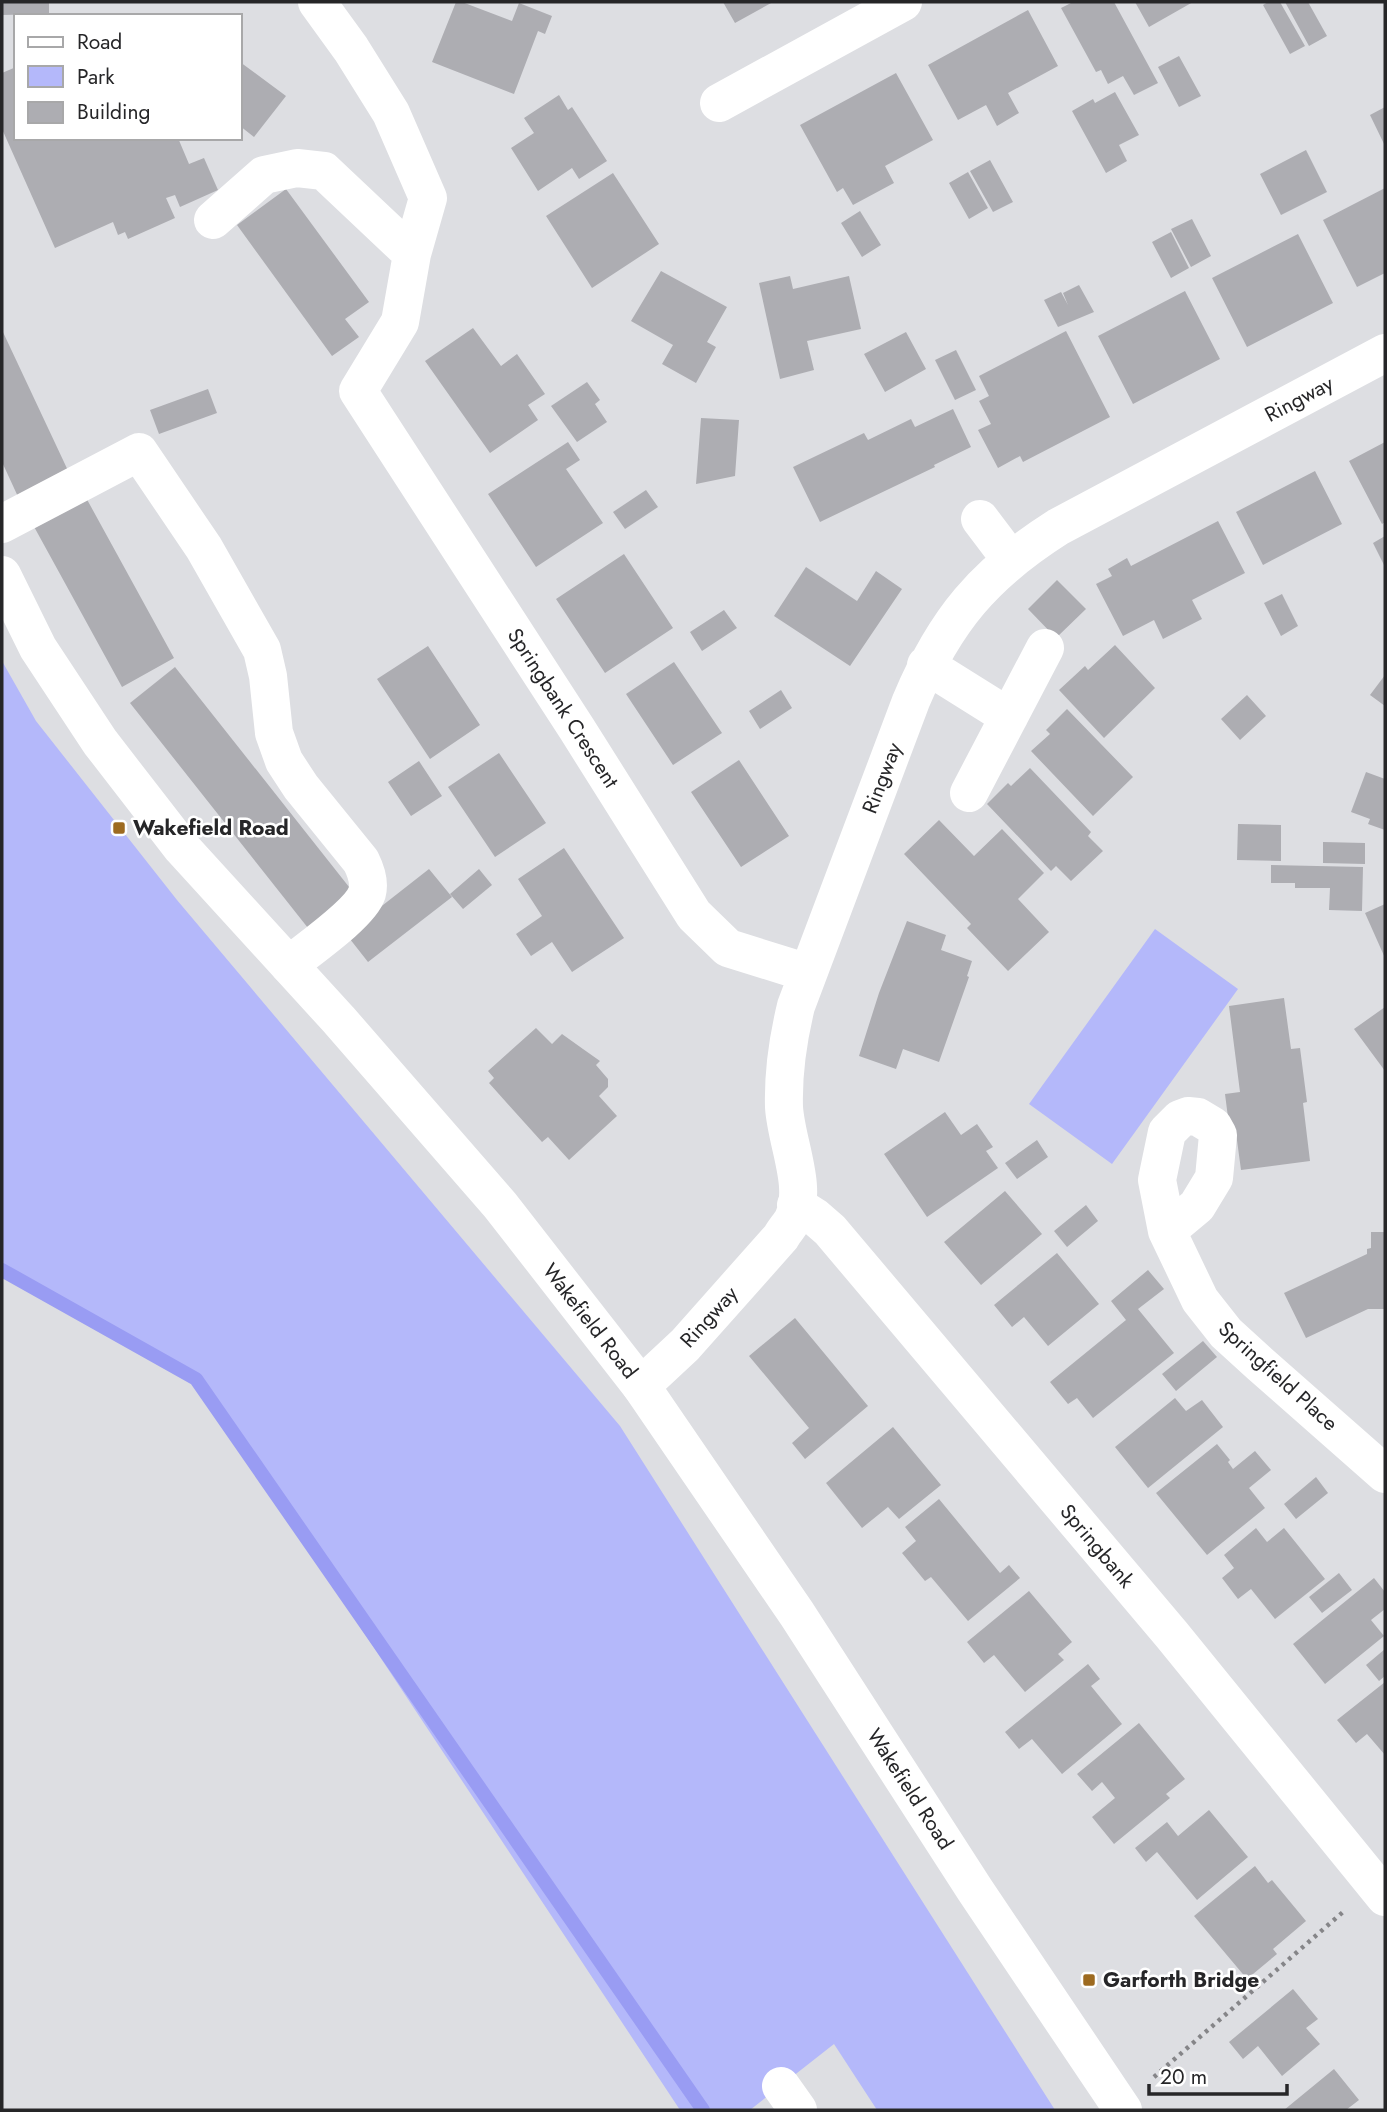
<svg xmlns="http://www.w3.org/2000/svg" width="1387" height="2112" font-family="Jost,sans-serif">
	<style>
		.green { fill: #b4b8fa }
		.lines { fill: none; stroke-linecap: round; stroke-linejoin: round }
		.stream { stroke: #999cf3; stroke-width: 14 }
		.building { fill: #adadb2 }
		.path { stroke: #858588; stroke-width: 4.5; stroke-dasharray: 3.5 5; stroke-linecap: butt }
		.minor { stroke: #fff; stroke-width: 38 }
		.major { stroke: #fff; stroke-width: 38 }
		.poi-dot { fill: #9d6a20; stroke: #fff; stroke-width: 2.5 }
		.labels { text-anchor: middle; dominant-baseline: central; stroke-width: 5; stroke-linejoin: round; paint-order: stroke }
		.street-label { font-size: 21px; fill: #262628; stroke: #fff }
		.poi-label { font-size: 21px; font-weight: bold; fill: #262628; stroke: #fff; text-anchor: start }
	</style>
	<rect width="100%" height="100%" fill="#dddee2"/>
	<path class="green" d="M2,661L36,721L177,900L620,1426L1055,2110H877L834,2044L750,2110H680L196,1379L2,1270Z
		M1155,929L1238,989L1112,1164L1029,1104Z"/>
	<g class="lines">
		<path class="stream" d="M2,1270L196,1379L703,2110"/>
	</g>
	<path class="building" d="M2,2H49V14L2,15Z
		M456,2H462L512,21L519,3L552,16L545,34L538,31L514,94L432,62Z
		M723,2H773L735,23Z
		M1073,2H1114L1158,83L1134,95L1123,76L1108,84L1101,70L1096,72L1061,8Z
		M1135,2H1193L1149,27Z
		M1268,2H1280L1305,46L1290,54L1263,5Z
		M1285,2H1308L1327,36L1309,46Z
		M1028,10L1058,66L1008,93L1019,113L997,126L986,105L958,120L928,65Z
		M1179,56L1201,96L1179,107L1158,67Z
		M240,62L286,96L254,137L240,126Z
		M16,67V138H178L189,164L204,158L218,190L180,207L175,195L166,198L175,218L128,239L125,232L118,235L113,222L55,248L2,129V73Z
		M896,73L933,140L885,166L894,183L853,205L843,188L837,192L800,125Z
		M1115,92L1139,135L1119,145L1127,161L1106,173L1072,111L1093,99L1095,103Z
		M559,95L568,110L572,107L607,161L579,179L572,168L538,191L511,148L534,133L524,118Z
		M1385,107V146L1370,115Z
		M1306,150L1327,192L1281,215L1260,174Z
		M990,160L1013,202L993,212L970,171Z
		M968,172L988,208L969,219L949,183Z
		M613,173L659,244L592,288L546,216Z
		M1385,188V273L1357,287L1323,220Z
		M286,189L369,302L345,319L359,337L332,356L237,225Z
		M860,211L881,245L862,257L841,223Z
		M1192,219L1211,256L1191,267L1171,229Z
		M1171,232L1189,268L1171,278L1152,242Z
		M1298,234L1333,303L1247,347L1212,278Z
		M661,271L727,307L707,342L716,347L696,383L662,364L673,345L631,321Z
		M790,276L793,289L849,276L861,329L807,341L814,370L780,379L759,283Z
		M1079,285L1094,312L1058,327L1044,300L1061,292L1068,305L1063,293Z
		M1185,291L1220,359L1133,404L1098,336Z
		M473,328L501,366L517,354L545,394L528,405L538,420L490,453L425,361Z
		M2,330L71,477L20,501L2,462Z
		M1066,331L1110,417L1023,462L1020,456L998,468L978,430L991,424L979,401L989,396L979,376Z
		M906,332L926,369L885,392L864,354Z
		M956,350L976,390L955,400L935,360Z
		M587,382L600,400L595,404L607,422L577,442L551,406Z
		M208,389L217,413L159,434L150,410Z
		M953,409L971,447L934,465L935,467L820,522L793,467L864,433L868,440L911,419L915,427Z
		M701,418L739,420L735,476L696,484Z
		M568,442L580,460L566,469L603,523L536,567L488,494Z
		M1385,442V522L1382,524L1349,461Z
		M1315,471L1342,524L1263,565L1236,512Z
		M646,490L658,507L625,529L613,512Z
		M84,494L174,658L122,687L32,523Z
		M1218,521L1245,573L1192,600L1202,619L1163,639L1154,620L1123,636L1096,584L1112,576L1108,569L1127,558L1131,566Z
		M1385,536V567L1373,543Z
		M624,554L673,628L605,673L556,599Z
		M806,567L857,601L876,571L902,589L850,666L774,616Z
		M1057,580L1086,609L1056,638L1028,609Z
		M1282,594L1298,626L1281,636L1264,603Z
		M724,610L737,628L702,651L690,632Z
		M1115,645L1155,688L1104,738L1059,690L1085,666L1088,670Z
		M428,646L480,725L430,759L377,679Z
		M674,662L722,733L673,765L626,694Z
		M175,667L353,892L308,928L130,703Z
		M1385,675V706L1370,695Z
		M781,690L792,708L760,729L749,711Z
		M1247,695L1266,716L1240,740L1221,719Z
		M1067,709L1133,777L1093,816L1031,751L1050,734L1046,730Z
		M499,753L546,823L495,857L448,787Z
		M739,760L789,836L741,867L691,792Z
		M419,761L442,796L411,816L388,782Z
		M1030,768L1091,832L1088,836L1103,851L1071,881L1056,866L1051,871L987,804L1008,783L1011,786Z
		M1366,772L1385,779V830L1368,824L1370,819L1351,812Z
		M939,820L974,856L1002,829L1044,873L1018,899L1049,932L1008,971L967,928L971,924L904,854Z
		M1238,824L1281,825V861L1237,860Z
		M1323,842L1365,843V864L1323,863Z
		M564,848L624,938L572,972L552,942L531,956L516,934L542,916L518,879Z
		M1271,865L1363,867L1362,911L1329,910L1330,888H1295V883H1271Z
		M429,869L452,897L368,962L346,934Z
		M479,869L492,885L463,909L450,894Z
		M1385,904V958L1365,913Z
		M907,921L946,935L941,950L972,961L967,976L969,977L939,1062L903,1049L896,1069L859,1056L879,993Z
		M1284,998L1291,1049L1300,1048L1307,1102L1303,1103L1310,1161L1241,1170L1236,1133H1230L1225,1094L1240,1092L1229,1006Z
		M1385,1007V1071L1354,1029Z
		M536,1028L552,1044L562,1034L583,1049L600,1061L596,1065L608,1079V1087L599,1096L617,1116L569,1160L548,1137L542,1142L489,1083L494,1078L488,1071Z
		M945,1112L961,1135L977,1124L993,1147L986,1151L998,1168L927,1217L884,1154Z
		M1037,1140L1048,1157L1017,1179L1005,1163Z
		M1005,1191L1042,1234L981,1285L944,1242Z
		M1086,1205L1098,1221L1067,1247L1054,1231Z
		M1371,1232H1385V1309H1368L1306,1338L1284,1293L1367,1254V1249L1371,1248Z
		M1057,1253L1099,1304L1048,1346L1024,1317L1012,1327L994,1305Z
		M1148,1270L1164,1289L1138,1309L1174,1353L1093,1418L1077,1398L1068,1404L1050,1382L1126,1320L1111,1301Z
		M795,1318L868,1406L805,1459L792,1443L809,1428L749,1356Z
		M1203,1341L1217,1357L1176,1391L1162,1374Z
		M1175,1398L1186,1411L1202,1400L1223,1427L1148,1488L1115,1447Z
		M893,1427L941,1485L899,1519L888,1507L862,1528L826,1483Z
		M1217,1444L1230,1460L1228,1462L1233,1469L1255,1451L1271,1470L1249,1488L1265,1508L1207,1555L1156,1493Z
		M1316,1477L1328,1493L1296,1519L1284,1504Z
		M939,1499L1000,1573L1009,1565L1020,1578L968,1621L931,1577L925,1581L902,1553L916,1541L905,1527Z
		M1256,1528L1267,1542L1284,1528L1325,1579L1275,1619L1251,1589L1238,1599L1222,1578L1234,1568L1224,1555Z
		M1339,1573L1352,1590L1322,1613L1309,1597Z
		M1374,1578L1385,1592V1609L1371,1620L1384,1636L1325,1684L1293,1644Z
		M1029,1591L1072,1642L1058,1654L1064,1660L1025,1692L994,1655L984,1663L967,1642Z
		M1385,1649V1676L1379,1681L1366,1665Z
		M1088,1664L1100,1679L1091,1686L1122,1724L1062,1774L1032,1739L1019,1749L1005,1732Z
		M1385,1682V1755L1367,1734L1356,1743L1337,1720Z
		M1139,1723L1185,1779L1166,1794L1170,1798L1114,1844L1092,1817L1115,1798L1102,1782L1092,1791L1077,1774Z
		M1209,1810L1248,1857L1197,1900L1157,1852L1146,1862L1135,1848L1167,1822L1178,1836Z
		M1255,1866L1268,1883L1272,1880L1306,1921L1273,1949L1277,1954L1247,1979L1194,1916Z
		M1293,1989L1318,2019L1306,2028L1320,2044L1282,2076L1258,2046L1243,2059L1229,2042Z
		M1334,2069L1359,2100L1346,2110H1284Z"/>
	<g class="lines">
		<path class="path" d="M1154,2077L1343,1912"/>
		<path class="minor" d="M317,2L351,49L391,113L428,198L412,254L400,322L358,391L577,729L694,915L728,948L808,973
			M719,103L903,2
			M213,220L264,175L297,168L324,171L412,254
			M980,519L1011,560
			M2,524L139,452L204,548L262,650L268,676L274,733L284,761L301,787L361,861C366,871 370,882 367,893C360,914 307,950 289,965
			M926,665L1009,717
			M969,793L1045,648
			M796,1205L815,1217L830,1230L1172,1635L1385,1897
			M1167,1231L1197,1206L1214,1178L1218,1135L1213,1126L1198,1117L1188,1116L1180,1119L1167,1132L1157,1180L1167,1231L1200,1300L1226,1333L1260,1364L1385,1474
			M641,1386L685,1345L781,1237C784,1231 790,1225 793,1219C808,1187 786,1142 784,1107C783,1073 788,1039 796,1006L911,701C945,620 984,574 1058,527L1385,353
			M781,2086L798,2110"/>
		<path class="major" d="M2,575L38,648L100,742L182,848L339,1020L500,1205L641,1386L797,1614L975,1890L1123,2110"/>
	</g>
	<g class="poi-dot">
		<rect x="112" y="821" width="14" height="14" rx="3.5"/>
		<rect x="1082" y="1973" width="14" height="14" rx="3.5"/>
	</g>
	<g class="labels">
		<g class="street-label">
			<text transform="translate(1299 399) rotate(-28)">Ringway</text>
			<text transform="translate(563 708) rotate(57)">Springbank Crescent</text>
			<text transform="translate(882 778) rotate(-69)">Ringway</text>
			<text transform="translate(709 1317) rotate(-48)">Ringway</text>
			<text transform="translate(590 1321) rotate(52)">Wakefield Road</text>
			<text transform="translate(1278 1376) rotate(42)">Springfield Place</text>
			<text transform="translate(1097 1546) rotate(50)">Springbank</text>
			<text transform="translate(910 1789) rotate(57)">Wakefield Road</text>
		</g>
		<g class="poi-label">
			<text x="133" y="828">Wakefield Road</text>
			<text x="1103" y="1980">Garforth Bridge</text>
		</g>
	</g>
	<rect width="1387" height="2112" fill="none" stroke="#262628" stroke-width="7"/>
	<rect x="14" y="14" width="228" height="126" fill="#ffffff" stroke="#a8a8a9" stroke-width="2"/>
	<rect x="28" y="37" width="35" height="10" fill="#ffffff" stroke="#a8a8a9" stroke-width="2"/>
	<text x="77" y="49" font-size="21" fill="#262628">Road</text>
	<rect x="28" y="66" width="35" height="21" fill="#b4b8fa" stroke="#a8a8a9" stroke-width="2"/>
	<text x="77" y="84" font-size="21" fill="#262628">Park</text>
	<rect x="28" y="102" width="35" height="21" fill="#adadb2" stroke="#a8a8a9" stroke-width="2"/>
	<text x="77" y="119" font-size="21" fill="#262628">Building</text>
	<path d="M1149 2084v10h138v-10" fill="none" stroke="#262628" stroke-width="3.5"/>
	<text x="1160" y="2084" font-size="21" fill="#262628" stroke="#ffffff" stroke-width="5" paint-order="stroke">20 m</text>
</svg>
